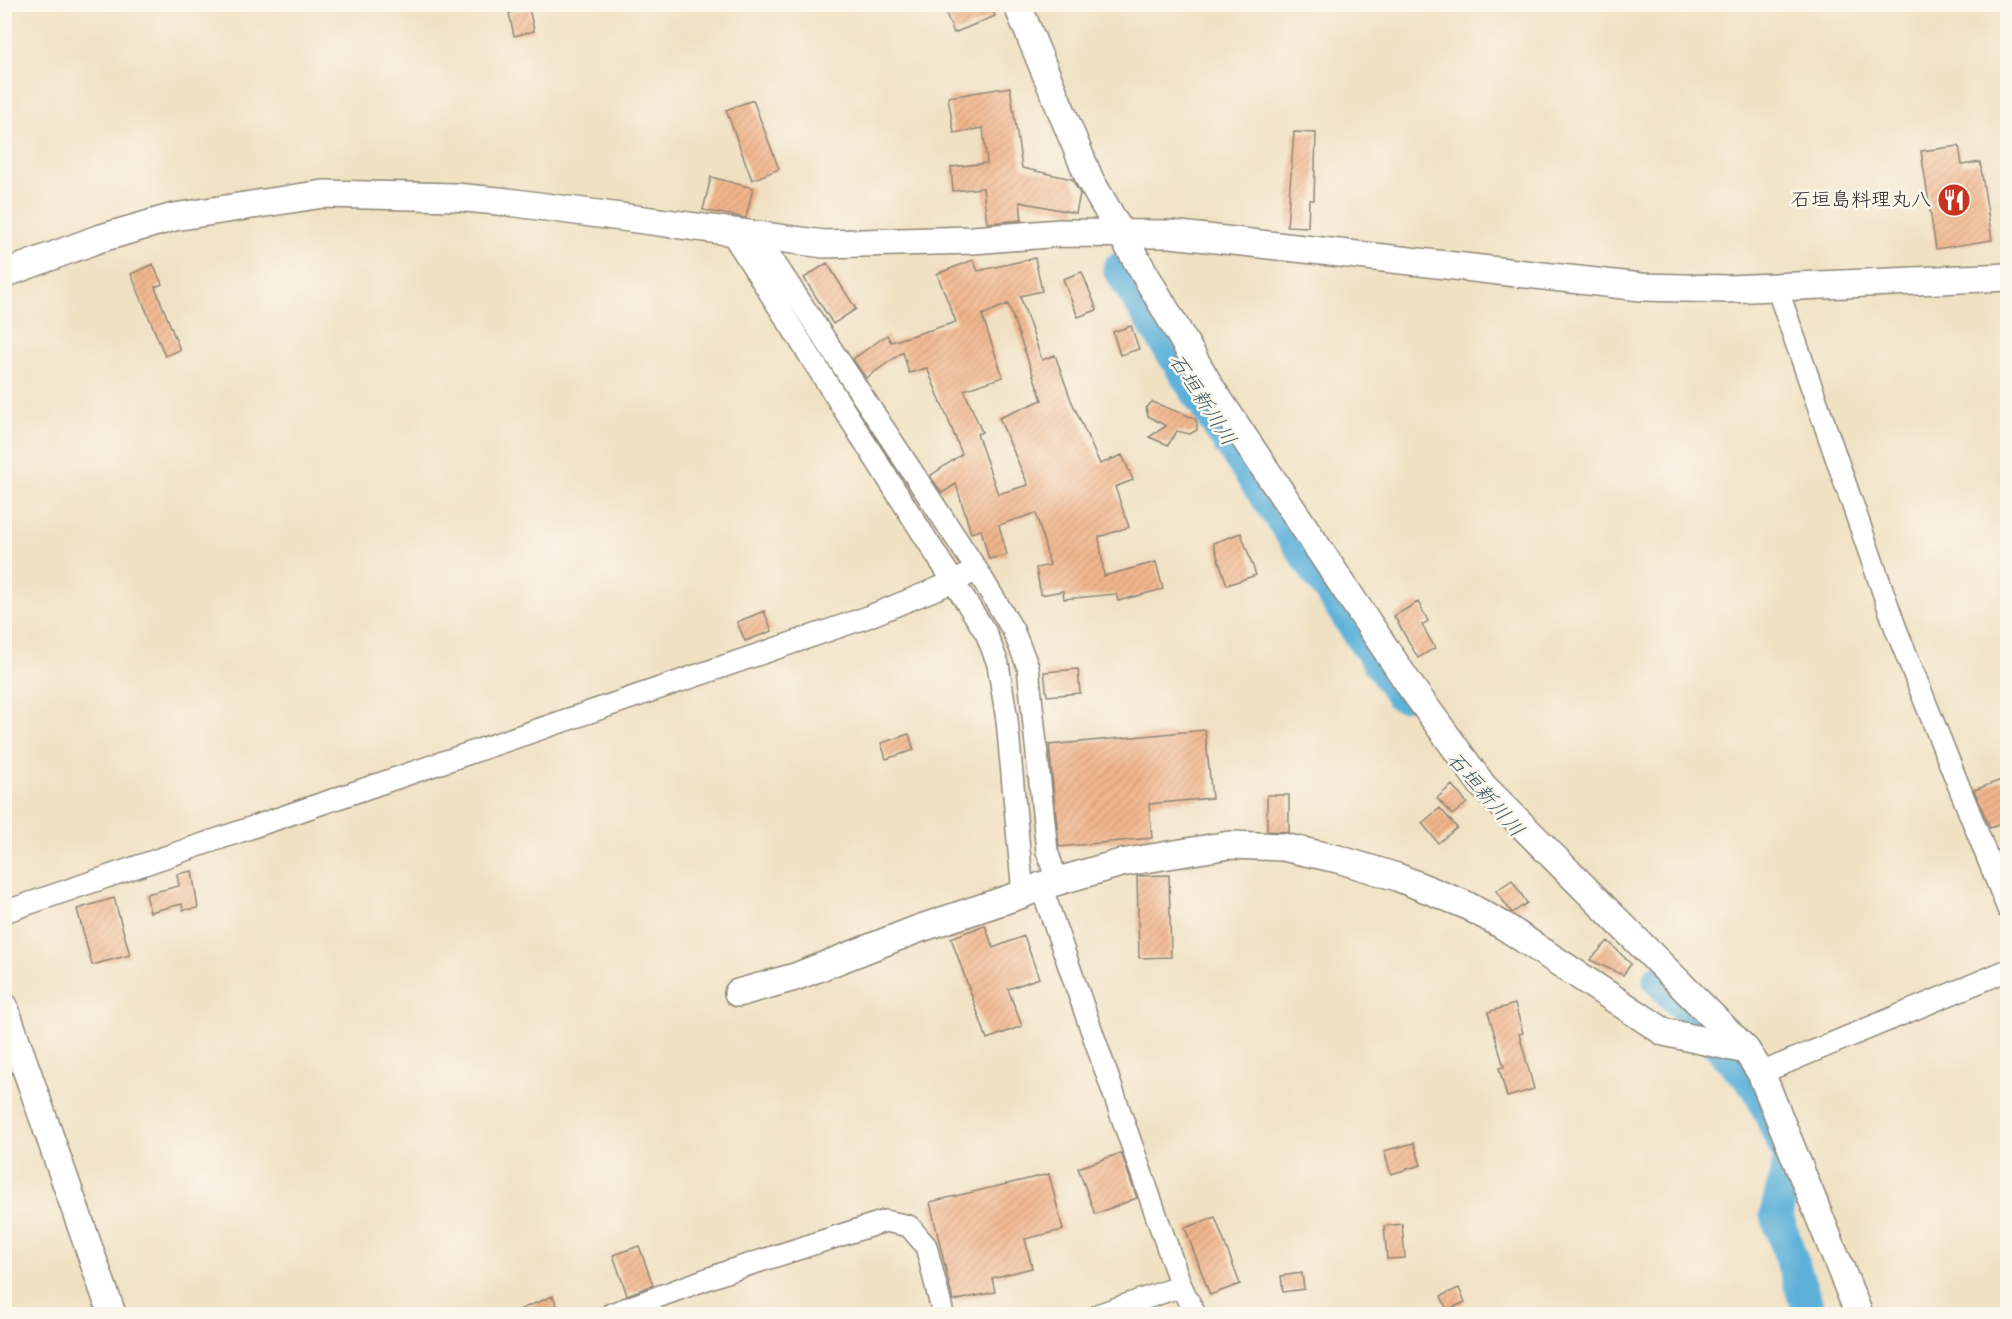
<svg xmlns="http://www.w3.org/2000/svg" width="2012" height="1319" font-family="Mynerve,'Klee One',sans-serif">
	<style>
		.lines { fill: none; stroke-linecap: round; stroke-linejoin: round }
		.river { stroke: #5db1d9; stroke-width: 33 }
		.building { fill: url(#building-hatch); fill-rule: evenodd }
		.minor-casing { stroke: #8e8677; stroke-width: 24 }
		.tertiary-casing { stroke: #8e8677; stroke-width: 30 }
		.minor { stroke: #fff; stroke-width: 21 }
		.tertiary { stroke: #fff; stroke-width: 27 }
		.labels { text-anchor: middle; dominant-baseline: central; stroke-width: 5; stroke-linejoin: round; paint-order: stroke }
		.poi-label { font-size: 20px; fill: #2b2b2b; stroke: #fbf7ec; text-anchor: end }
		.water-label { font-size: 21px; font-style: italic; fill: #3c5a68; stroke: #fbf7ec }
	</style>
	<defs>
		<pattern id="building-hatch" width="6" height="6" patternUnits="userSpaceOnUse" patternTransform="scale(1.5)"><rect width="6" height="6" fill="#f1b58c"/><path d="M-1 1l2-2M0 6l6-6M5 7l2-2" fill="none" stroke="#cf9c79"/></pattern>
	</defs>
	<rect width="100%" height="100%" fill="#fbf7ec"/>
	<filter id="ink" filterUnits="userSpaceOnUse"><feTurbulence type="fractalNoise" baseFrequency=".0167" numOctaves="2"/><feDisplacementMap in="SourceGraphic" scale="12" xChannelSelector="R" yChannelSelector="G"/><feConvolveMatrix kernelMatrix="1 2 1 2 8 2 1 2 1" color-interpolation-filters="sRGB"/></filter>
	<filter id="wash" filterUnits="userSpaceOnUse"><feTurbulence type="fractalNoise" baseFrequency=".008" numOctaves="4" result="noise"/><feDisplacementMap in="SourceGraphic" scale="24" xChannelSelector="R" yChannelSelector="G"/><feGaussianBlur stdDeviation="1.35" result="paint"/><feColorMatrix in="noise" values="0 0 0 0 0 0 0 0 0 0 0 0 0 0 0 0 0 1.4 0 .05"/><feComposite in="paint" operator="in"/></filter>
	<g filter="url(#wash)">
		<rect width="100%" height="100%" fill="#f0e1c3"/>
		<g class="lines">
			<path class="river" d="M1119,269L1222,432L1401,695
				M1659,980L1757,1086L1790,1158L1776,1214L1810,1314"/>
		</g>
		<g id="blocks">
			<path class="building" d="M942,4H990L995,16L954,33Z
				M529,8L534,31L514,36L509,13Z
				M1010,87L1022,168L1072,179L1080,194L1076,213L1020,202L1022,220L987,223L983,188L953,191L951,167L987,163L983,128L954,133L948,97Z
				M753,100L779,169L752,180L726,110Z
				M1294,132L1316,133L1314,200H1309L1308,227L1287,226Z
				M1959,146L1962,165L1980,162L1992,240L1936,249L1921,151Z
				M711,177L753,188L746,218L703,210Z
				M1035,258L1042,291L1020,296L1042,360L1055,355L1071,400L1100,464L1122,455L1133,480L1115,487L1129,527L1099,537L1104,576L1156,562L1163,589L1118,601L1116,594L1064,599L1063,591L1041,595L1036,568L1050,565L1036,513L999,525L1007,555L989,559L981,530L971,533L956,484L942,493L930,476L962,454L927,368L909,373L903,352L866,378L853,359L887,335L891,342L956,322L937,274L973,260L978,271ZM1008,304L1042,400L999,418L1028,485L998,494L977,434L982,432L964,390L1003,377L982,315Z
				M827,263L856,309L833,324L804,278Z
				M153,264L162,284L155,287L180,350L165,356L131,274Z
				M1082,272L1097,310L1078,317L1063,279Z
				M1131,326L1139,349L1120,355L1113,332Z
				M1152,402L1194,418L1197,422V430L1190,434L1177,431L1168,445L1149,437L1166,426L1148,416L1146,408Z
				M1241,533L1256,575L1227,585L1213,543Z
				M1418,602L1428,621L1422,625L1435,648L1418,658L1394,616Z
				M764,611L772,631L745,641L737,622Z
				M1078,669L1080,693L1047,696L1044,672Z
				M1205,730L1212,798L1149,804L1152,838L1059,847L1049,745Z
				M909,734L914,750L886,759L881,743Z
				M2007,778V822L1990,828L1974,790Z
				M1452,785L1467,803L1452,815L1437,798Z
				M1267,795H1289V832L1267,831Z
				M1440,808L1457,828L1438,843L1422,823Z
				M192,871L198,908L183,910L182,904L150,912L146,894L179,886L177,874Z
				M1169,875L1171,957L1139,958L1137,876Z
				M1512,880L1527,903L1512,913L1496,891Z
				M114,898L130,955L92,965L77,909Z
				M985,925L993,948L1024,936L1039,978L1008,989L1022,1026L987,1039L951,938Z
				M1608,941L1631,964L1623,975L1590,960Z
				M1515,1004L1523,1033L1519,1034L1534,1089L1507,1097L1499,1068L1504,1067L1488,1012Z
				M1414,1143L1421,1165L1391,1174L1384,1151Z
				M1121,1153L1137,1198L1095,1214L1078,1168Z
				M1049,1174L1063,1230L1025,1239L1032,1268L992,1278L995,1292L953,1301L930,1202Z
				M1215,1217L1240,1284L1210,1295L1185,1228Z
				M1402,1224L1405,1258L1387,1259L1384,1226Z
				M639,1246L653,1285L627,1295L613,1255Z
				M1302,1273L1304,1289L1283,1292L1281,1276Z
				M1459,1288L1465,1302L1447,1310L1441,1296Z
				M553,1296L561,1314H509Z"/>
		</g>
	</g>
	<g filter="url(#ink)">
		<use href="#blocks" fill-opacity="0" stroke="#8e8677" stroke-width="1.5"/>
		<g class="lines">
			<defs>
				<path id="minor" d="M731,232L986,633L998,664L1007,720L1023,894
					M757,236L977,570L1013,630L1028,667L1047,851L1057,881
					M1777,288L1896,629L2008,909
					M1041,886L1181,1286L1195,1314
					M4,912L865,618L953,582L977,570
					M1761,1073L2008,970
					M611,1314L729,1271L885,1221L909,1226L926,1246L943,1314
					M1100,1314L1181,1286"/>
				<path id="tertiary" d="M1017,4L1090,180L1211,388L1411,687L1483,786L1746,1050L1761,1073L1859,1314
					M4,274L98,239L174,217L323,194L455,197L508,202L824,244L973,240L1060,233L1171,234L1641,287L1727,289L2008,277
					M738,993L795,977L918,929L1023,894L1041,886L1121,863L1229,845L1283,847L1338,859L1397,877L1466,905L1504,926L1664,1032L1746,1050
					M4,1006L112,1314"/>
			</defs>
			<use href="#minor" class="minor-casing"/>
			<use href="#tertiary" class="tertiary-casing"/>
			<use href="#minor" class="minor"/>
			<use href="#tertiary" class="tertiary"/>
		</g>
	</g>
	<defs>
		<symbol id="restaurant-disc" viewBox="-11 -11 22 22"><circle r="9.5" fill="#c8321e" stroke="#fbf7ec"/><path d="M-5-6h1v4h1v-4h1v4h1v-4h1v5L-1.5 .5V6h-2V.5L-5-1ZM5-6V6H3V1.5H1.5Q1.5-4 5-6Z" fill="#fff"/></symbol>
	</defs>
	<g fill-rule="evenodd">
		<use href="#restaurant-disc" x="1935" y="181" width="38" height="38"/>
	</g>
	<g class="labels">
		<g class="poi-label">
			<text x="1931" y="200">石垣島料理丸八</text>
		</g>
		<g class="water-label">
			<text transform="translate(1202 400) rotate(57)">石垣新川川</text>
			<text transform="translate(1485 795) rotate(49)">石垣新川川</text>
		</g>
	</g>
	<rect width="2012" height="1319" fill="none" stroke="#fbf7ec" stroke-width="24"/>
</svg>
